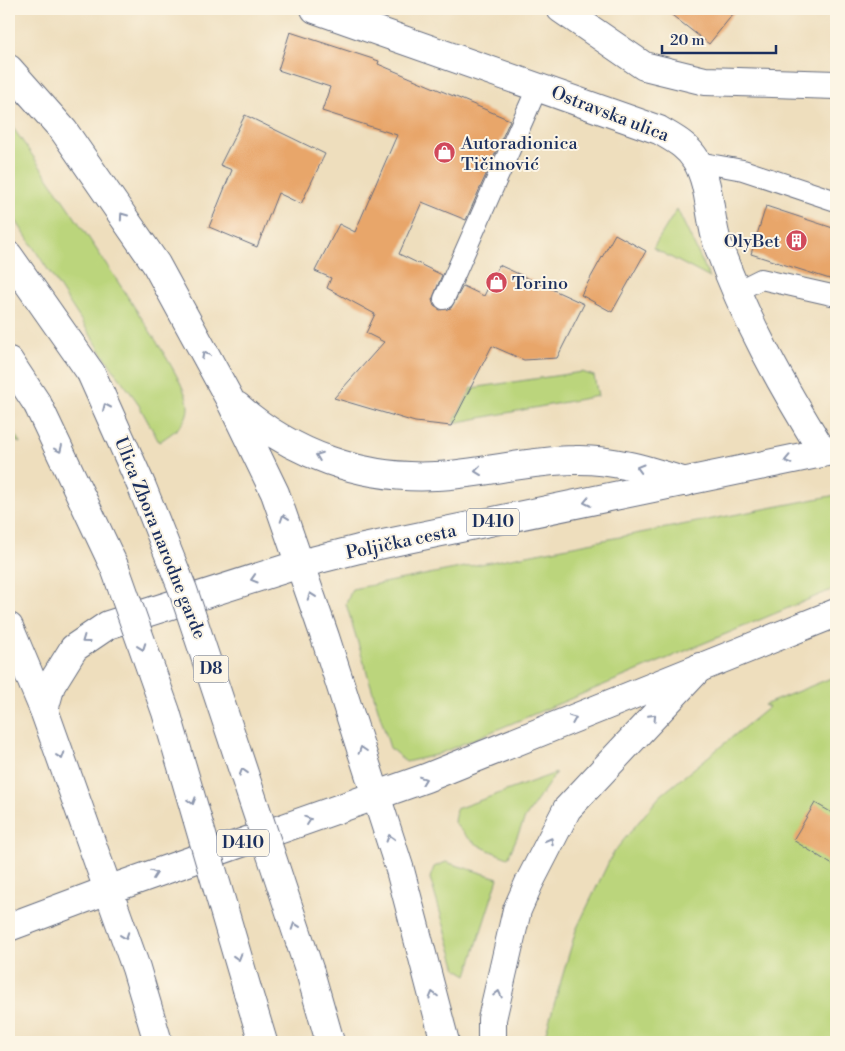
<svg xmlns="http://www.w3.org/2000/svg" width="845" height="1051" font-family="'Libre Bodoni',serif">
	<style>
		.green { fill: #bbd57b; stroke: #6b826c }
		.building { fill: #e8a66b }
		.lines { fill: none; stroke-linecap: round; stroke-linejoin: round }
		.lane-casing { stroke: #656c7f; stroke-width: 22 }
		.street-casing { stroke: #656c7f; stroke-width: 30 }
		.primary-casing { stroke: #656c7f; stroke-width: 30 }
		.highway-casing { stroke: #656c7f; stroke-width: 30 }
		.lane { stroke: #fff; stroke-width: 20 }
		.street { stroke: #fff; stroke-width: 28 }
		.primary { stroke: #fff; stroke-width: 28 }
		.highway { stroke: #fff; stroke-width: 28 }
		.highway-bridge-casing { stroke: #656c7f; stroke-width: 30; stroke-linecap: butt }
		.highway-bridge { stroke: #fff; stroke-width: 28 }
		.oneway { stroke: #8d97ae }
		.labels { text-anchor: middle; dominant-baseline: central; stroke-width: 4; stroke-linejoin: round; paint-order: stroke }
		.shield { fill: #fcf5e5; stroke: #5e6a86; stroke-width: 1 }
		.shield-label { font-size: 16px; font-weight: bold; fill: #1b2f5e }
		.street-label { font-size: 18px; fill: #1b2f5e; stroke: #fcf5e5 }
		.poi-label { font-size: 18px; fill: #1b2f5e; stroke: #fcf5e5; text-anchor: start }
	</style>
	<rect width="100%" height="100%" fill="#fcf5e5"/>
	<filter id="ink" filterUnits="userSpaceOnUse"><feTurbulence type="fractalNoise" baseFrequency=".02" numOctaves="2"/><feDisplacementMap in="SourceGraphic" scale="10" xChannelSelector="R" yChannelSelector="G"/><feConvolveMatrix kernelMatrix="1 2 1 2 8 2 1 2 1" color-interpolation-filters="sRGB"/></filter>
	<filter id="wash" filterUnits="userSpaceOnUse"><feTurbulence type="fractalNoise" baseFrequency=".0096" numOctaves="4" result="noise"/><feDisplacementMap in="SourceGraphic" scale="20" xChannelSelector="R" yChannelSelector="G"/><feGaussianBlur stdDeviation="1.12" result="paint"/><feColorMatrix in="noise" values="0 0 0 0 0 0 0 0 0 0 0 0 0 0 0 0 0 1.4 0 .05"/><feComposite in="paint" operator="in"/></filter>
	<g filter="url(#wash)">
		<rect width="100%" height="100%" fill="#eedebd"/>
		<path class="green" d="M9,122C57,190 103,258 148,328C158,344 187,388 188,405C189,424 172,433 159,442L136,400L112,368L9,210Z
			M677,209L710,278L653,248Z
			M582,372L594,376L598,396L453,423L472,388Z
			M9,423L20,443L9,438Z
			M836,495V588L436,755L406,762L390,748L346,604L352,589Z
			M836,676V1042H543L576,930L613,853L660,796L769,707L764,705Z
			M556,773L525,818L508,858C483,848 470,844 454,822L456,809Z
			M446,862L498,878L467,975L457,969L430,878L434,867Z"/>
		<g id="blocks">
			<path class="building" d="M664,9H737L709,44Z
				M290,32L379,61L378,64L510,120L466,220L422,202L399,254L442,275L432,300L434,306L440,310L451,308L463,286L484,296L499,265L584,304L557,358L524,360L492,346L451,426L415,422L334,398L384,342L366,333L375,314L327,288L331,278L315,271L339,224L355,232L397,135L322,111L330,87L278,70Z
				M245,115L325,154L301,204L278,193L257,247L209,227L232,170L220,165Z
				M766,206L836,229V281L751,254Z
				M615,234L646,251L612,312L581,295Z
				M815,803L836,815V867L793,840Z"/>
		</g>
	</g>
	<g filter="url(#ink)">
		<use href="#blocks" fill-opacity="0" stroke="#656c7f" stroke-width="1"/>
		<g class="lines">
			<defs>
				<path id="lane" d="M698,162L743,170L836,201
					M737,291L761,279L836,296
					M444,299L538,86"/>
				<path id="street" d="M315,9L659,130C674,139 687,145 696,160C711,184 709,220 718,245C744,318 782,386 823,452
					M561,9L644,66L705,81L836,85
					M9,927L108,890"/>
				<path id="primary" d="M44,710L51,685L74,648L108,625L300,564L359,549L836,450
					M108,890L426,778L836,613"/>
				<path id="highway" d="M9,69L64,131L156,264L229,398L275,493L325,637L400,870L445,1042
					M9,256L91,373
					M9,361L38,405
					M237,406C291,454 363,480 436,476C482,474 529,460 575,460C614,459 650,471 686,482
					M9,627L44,710L136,968L158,1042
					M310,972L330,1042
					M247,989L263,1042
					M492,1042V1019L517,910L529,883L567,809L700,667"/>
			</defs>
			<use href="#lane" class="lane-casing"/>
			<use href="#street" class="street-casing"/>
			<use href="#primary" class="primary-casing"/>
			<use href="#highway" class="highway-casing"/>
			<use href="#lane" class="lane"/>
			<use href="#street" class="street"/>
			<use href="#primary" class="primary"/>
			<use href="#highway" class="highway"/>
			<defs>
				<path id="highway-bridge" d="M91,373L142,487L183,590L310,972
					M38,405L115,568L166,712L247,989"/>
			</defs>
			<use href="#highway-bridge" class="highway-bridge-casing"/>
			<use href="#highway-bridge" class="highway-bridge"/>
		</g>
		<defs><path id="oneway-chevron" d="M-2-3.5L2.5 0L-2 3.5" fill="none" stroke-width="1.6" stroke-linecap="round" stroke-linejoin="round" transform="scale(1.25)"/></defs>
		<g class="oneway">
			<use href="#oneway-chevron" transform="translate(123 216) rotate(-125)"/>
			<use href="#oneway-chevron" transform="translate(205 355) rotate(-118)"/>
			<use href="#oneway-chevron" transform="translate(106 407) rotate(-114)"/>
			<use href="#oneway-chevron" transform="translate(59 449) rotate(65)"/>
			<use href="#oneway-chevron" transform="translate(319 456) rotate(-159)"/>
			<use href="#oneway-chevron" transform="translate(788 460) rotate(168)"/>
			<use href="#oneway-chevron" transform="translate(640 468) rotate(-164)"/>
			<use href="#oneway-chevron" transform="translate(478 471) rotate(173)"/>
			<use href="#oneway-chevron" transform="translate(587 502) rotate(168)"/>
			<use href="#oneway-chevron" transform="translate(284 518) rotate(-109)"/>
			<use href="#oneway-chevron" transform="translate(254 579) rotate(163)"/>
			<use href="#oneway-chevron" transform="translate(311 596) rotate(-109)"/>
			<use href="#oneway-chevron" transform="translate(85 640) rotate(144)"/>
			<use href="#oneway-chevron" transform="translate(142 647) rotate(70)"/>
			<use href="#oneway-chevron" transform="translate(653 717) rotate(-47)"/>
			<use href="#oneway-chevron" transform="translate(573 719) rotate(-22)"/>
			<use href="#oneway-chevron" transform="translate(362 750) rotate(-108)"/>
			<use href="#oneway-chevron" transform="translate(61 756) rotate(71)"/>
			<use href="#oneway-chevron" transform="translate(243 772) rotate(-107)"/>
			<use href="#oneway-chevron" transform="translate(423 780) rotate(-21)"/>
			<use href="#oneway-chevron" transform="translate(192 801) rotate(74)"/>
			<use href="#oneway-chevron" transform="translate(308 820) rotate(-19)"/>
			<use href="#oneway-chevron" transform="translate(390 838) rotate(-107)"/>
			<use href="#oneway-chevron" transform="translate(550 841) rotate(-62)"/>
			<use href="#oneway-chevron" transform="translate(154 874) rotate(-19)"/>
			<use href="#oneway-chevron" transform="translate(295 926) rotate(-109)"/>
			<use href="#oneway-chevron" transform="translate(125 936) rotate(70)"/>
			<use href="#oneway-chevron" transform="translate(238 957) rotate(73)"/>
			<use href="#oneway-chevron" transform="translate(498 994) rotate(-77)"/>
			<use href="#oneway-chevron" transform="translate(433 995) rotate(-105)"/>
		</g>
	</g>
	<defs>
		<symbol id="shop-disc" viewBox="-11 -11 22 22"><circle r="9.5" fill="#d1495b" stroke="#fcf5e5"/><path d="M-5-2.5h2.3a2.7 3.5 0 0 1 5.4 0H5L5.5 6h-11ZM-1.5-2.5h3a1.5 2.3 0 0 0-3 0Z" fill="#fff"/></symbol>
		<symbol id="building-disc" viewBox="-11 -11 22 22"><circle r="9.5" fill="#d1495b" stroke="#fcf5e5"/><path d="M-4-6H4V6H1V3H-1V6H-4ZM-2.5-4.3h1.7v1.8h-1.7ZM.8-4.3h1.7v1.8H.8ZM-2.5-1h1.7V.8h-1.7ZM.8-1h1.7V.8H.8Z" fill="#fff"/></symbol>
	</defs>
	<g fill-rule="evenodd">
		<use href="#shop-disc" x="432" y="140" width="25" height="25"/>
		<use href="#building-disc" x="784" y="228" width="25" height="25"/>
		<use href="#shop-disc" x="484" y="270" width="25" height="25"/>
	</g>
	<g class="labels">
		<g class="shield">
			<rect x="467" y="508.5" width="52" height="27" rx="4"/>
			<rect x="193.5" y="655.5" width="35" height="27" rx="4"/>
			<rect x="217" y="829.5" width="52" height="27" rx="4"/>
		</g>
		<g class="shield-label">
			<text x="493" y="522">D410</text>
			<text x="211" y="669">D8</text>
			<text x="243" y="843">D410</text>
		</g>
		<g class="street-label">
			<text transform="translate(610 114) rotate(21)">Ostravska ulica</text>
			<text transform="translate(160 538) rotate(68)">Ulica Zbora narodne garde</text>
			<text transform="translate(401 542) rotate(-12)">Poljička cesta</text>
		</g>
		<g class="poi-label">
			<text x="461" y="143">Autoradionica<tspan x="461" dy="21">Tičinović</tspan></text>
			<text x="780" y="241" text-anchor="end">OlyBet</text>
			<text x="512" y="283">Torino</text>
		</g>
	</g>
	<rect width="845" height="1051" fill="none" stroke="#fcf5e5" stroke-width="30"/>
	<path d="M662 45v8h114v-8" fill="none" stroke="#1b2f5e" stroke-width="2.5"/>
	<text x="670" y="45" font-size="15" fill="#1b2f5e" stroke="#fcf5e5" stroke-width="4" paint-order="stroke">20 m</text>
</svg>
